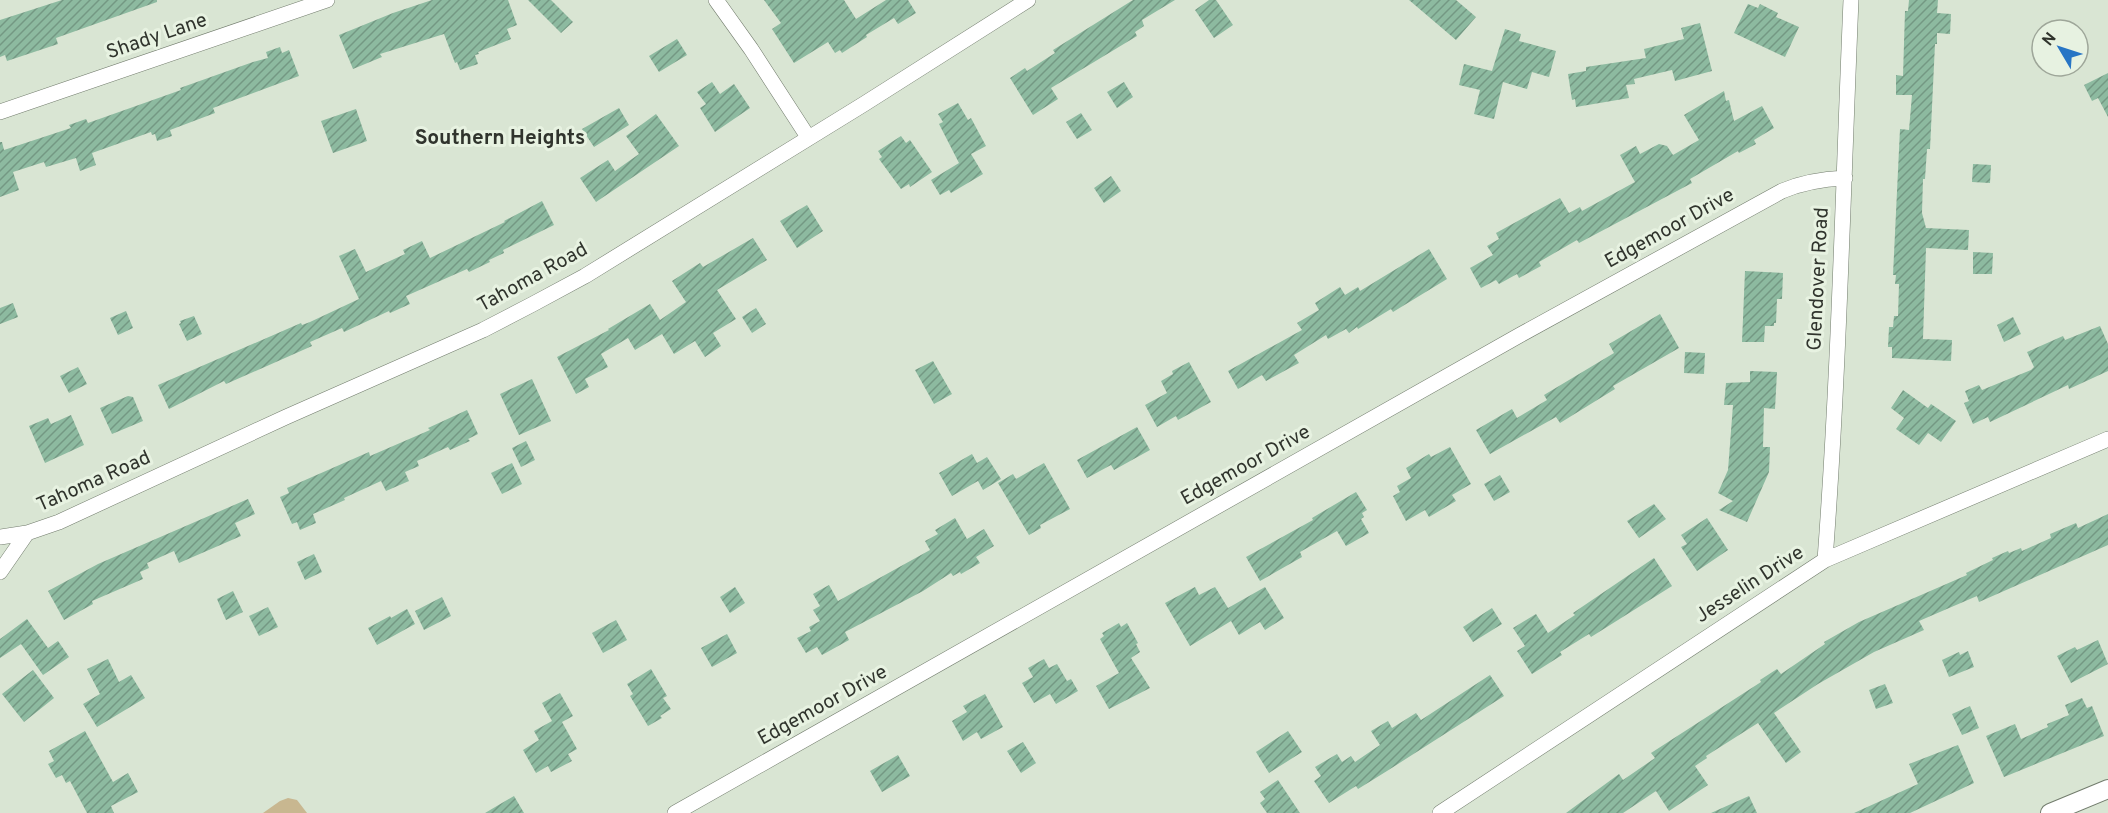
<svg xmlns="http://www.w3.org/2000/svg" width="2108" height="813" font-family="Overpass,sans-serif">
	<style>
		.green { fill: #c8b790 }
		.building { fill: url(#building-hatch) }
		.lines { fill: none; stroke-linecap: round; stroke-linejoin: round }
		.minor-casing { stroke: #727c6d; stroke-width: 16 }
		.tertiary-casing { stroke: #727c6d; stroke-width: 20 }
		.minor { stroke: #fff; stroke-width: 15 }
		.tertiary { stroke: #fff; stroke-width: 18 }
		.labels { text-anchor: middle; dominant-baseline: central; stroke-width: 6; stroke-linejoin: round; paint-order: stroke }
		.street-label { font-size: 20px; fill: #30342d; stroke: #e7f2e1 }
		.neighbourhood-label { font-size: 21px; font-weight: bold; fill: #30342d; stroke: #e7f2e1 }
	</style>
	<defs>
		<pattern id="building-hatch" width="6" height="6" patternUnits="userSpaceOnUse" patternTransform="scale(1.5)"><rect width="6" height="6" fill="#8dbaa0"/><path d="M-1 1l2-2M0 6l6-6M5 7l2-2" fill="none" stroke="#749883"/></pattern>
	</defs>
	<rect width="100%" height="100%" fill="#d9e5d3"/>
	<path class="green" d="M288,798L297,800L307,813H263L280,801Z"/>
	<path class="building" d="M62,0H157V2L56,38L58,44L7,61L5,55L0,57V20Z
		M432,0H508L517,25L507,29L511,39L478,52L479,54L475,55L478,64L460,70L457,62L455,63L444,34L380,54L382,57L353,69L339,35L393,13Z
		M528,0H551L573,22L561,33Z
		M764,0H844L856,19L886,0H908L916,13L898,24L894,18L866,35L867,37L842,53L840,50L835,53L828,42L794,63L772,29L781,23Z
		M1133,0H1175L1142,20L1144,26L1135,32L1137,36L1051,88L1058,99L1033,115L1010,78L1025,68L1027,71L1055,53L1053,50Z
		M1209,0H1216L1233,25L1214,38L1195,10Z
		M1409,0H1456L1476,17L1456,40Z
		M1909,0H1938L1937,13L1951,14L1950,34L1937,33V44H1935L1930,149H1927L1925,179H1923L1922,213L1926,228L1969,230L1968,250L1926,248L1923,339L1952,340L1951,361L1892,358V347H1888L1889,327H1893L1894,316H1898L1899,284H1895L1896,275H1893L1900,129L1909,130L1912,95H1896V75L1903,76L1905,11H1908Z
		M1748,4L1758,8L1760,4L1778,13L1776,17L1799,27L1785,57L1734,33Z
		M1700,23L1712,71L1675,81L1672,70L1634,79L1635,84L1626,85L1629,98L1576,107L1575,99L1572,100L1568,74L1586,71V67L1646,58L1644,49L1684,39L1681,28Z
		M1505,29L1521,34L1519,41L1556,51L1549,77L1532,72L1527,89L1503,82L1494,119L1474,114L1480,90L1459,85L1464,64L1492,71Z
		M677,39L687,55L659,72L649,56Z
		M280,47L282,53L289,50L299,76L213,108L215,113L170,130L172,136L157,141L155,134L152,135L151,132L92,153L96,165L80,171L76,158L46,167L44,162L13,172L19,190L0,197V142H2L4,150L71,128L69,125L86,119L88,123L181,90L180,88L253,62L268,58L266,52Z
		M2108,73V117L2098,98L2092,101L2084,85Z
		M712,82L720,94L734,84L750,108L715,132L700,108L706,104L697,92Z
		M1124,82L1133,97L1117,108L1107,92Z
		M1724,91L1726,101L1729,100L1734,121L1762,106L1774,128L1754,140L1756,144L1739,153L1738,151L1690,179L1692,183L1579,243L1577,240L1539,262L1541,266L1519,278L1517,274L1499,284L1496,280L1481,288L1470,268L1493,255L1487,246L1499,239L1496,233L1560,198L1569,213L1580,207L1582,211L1635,182L1620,155L1636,146L1640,154L1659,144L1667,146L1673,155L1699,140L1684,115Z
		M958,103L968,120L971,118L986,146L971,154L983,174L951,193L949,190L940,195L931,180L959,163L939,124L943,122L938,114Z
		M619,108L629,125L594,147L582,129Z
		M356,109L367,141L333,153L321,121Z
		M1081,113L1092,130L1077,139L1066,122Z
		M656,114L679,146L596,202L580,178L608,160L615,171L639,154L626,136Z
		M901,136L906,143L910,140L932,172L910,187L909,184L901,189L879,159L882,157L878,151Z
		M1973,164L1991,165L1990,183L1972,182Z
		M1111,176L1121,191L1104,203L1094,188Z
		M542,201L554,225L503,250L504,253L489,260L490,262L469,272L467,269L406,296L410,304L390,313L389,311L344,332L342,328L310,342L312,346L226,384L224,381L169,409L158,385L301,323L302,325L310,322L359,299L339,256L355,249L366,272L405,254L403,250L422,241L430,258L505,222L504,221Z
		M807,205L823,231L797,248L780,221Z
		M753,238L767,260L717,290L736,319L713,333L721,346L705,357L695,341L674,354L662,334L635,350L628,338L601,354L608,367L585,379L589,387L576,394L557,357L609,330L608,329L650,304L660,320L686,302L672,281L700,263L703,267Z
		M1429,249L1447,279L1393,312L1391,309L1358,329L1357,327L1349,333L1346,329L1328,339L1326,335L1294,355L1299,363L1266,381L1262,375L1238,389L1228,371L1302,330L1297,323L1319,310L1315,303L1340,287L1345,295L1358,287L1360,291Z
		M1973,252L1993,253L1992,274H1973Z
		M1745,271L1783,273L1782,299H1777L1776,323H1774V326H1765L1764,342H1742Z
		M13,303L18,317L0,324V308Z
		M756,308L766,324L752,333L742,317Z
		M126,311L133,328L118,335L110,318Z
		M1660,314L1679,348L1613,386L1615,389L1560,423L1556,417L1490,454L1476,430L1512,409L1517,418L1547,400L1544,395L1614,353L1609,344Z
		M194,316L202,334L187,341L179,324L181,323L180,321Z
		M2013,317L2021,334L2004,342L1997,325Z
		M2100,326L2108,344V371L2069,389L2068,385L1990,422L1988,417L1973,424L1964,403L1969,401L1965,391L1979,385L1982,390L2031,370L2034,367L2027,352L2063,336L2065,340Z
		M1685,352L1705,353L1704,374L1684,373Z
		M933,361L952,394L934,404L915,370Z
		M1189,362L1211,402L1178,420L1176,416L1157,427L1145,405L1167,393L1161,381L1173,374L1172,371Z
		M78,367L87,384L69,393L60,376Z
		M1750,371L1777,372L1775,409L1764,408L1763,447H1770L1769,472L1747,522L1719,510L1733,501L1718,493L1728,470L1733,405H1724L1726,383L1750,382Z
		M532,379L551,421L519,435L500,394Z
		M1903,390L1928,408L1931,404L1956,421L1941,442L1928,433L1919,445L1896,429L1904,418L1891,408Z
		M128,396L133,397L143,421L112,434L100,408Z
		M467,410L478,434L468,439L470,441L450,450L448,447L417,461L419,466L405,472L409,481L386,491L381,481L344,498L345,500L313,514L316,523L300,530L297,522L292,524L280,497L289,493L287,488L369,452L370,456L430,430L428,428Z
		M71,415L84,445L45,463L29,426L48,418L51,424Z
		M1137,427L1150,450L1114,470L1111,465L1087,478L1077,460Z
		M526,441L535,460L521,467L512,448Z
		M1450,447L1471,484L1452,495L1456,501L1429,517L1425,510L1406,521L1393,496L1400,492L1397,486L1411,478L1406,468L1429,454L1431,457Z
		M972,454L977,463L987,457L1001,479L983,490L978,481L952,496L939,473Z
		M512,463L522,484L502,494L491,473Z
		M1044,463L1070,509L1040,525L1041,528L1029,535L998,483L1013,474L1016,479Z
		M1500,475L1510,492L1494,501L1484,484Z
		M1356,492L1367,510L1362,513L1364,517L1361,519L1369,533L1346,546L1337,531L1300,552L1302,557L1260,581L1246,557L1313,520L1312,518Z
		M248,499L255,514L235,523L241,536L179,563L174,551L147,563L149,568L140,572L143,579L92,601L93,604L64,620L48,591L98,564Z
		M1654,504L1666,519L1639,538L1627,521Z
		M2108,514V545L1979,602L1977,596L1919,621L1924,630L1874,652L1818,684L1774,713L1801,752L1786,763L1758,723L1706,756L1707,758L1695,766L1708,785L1669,811L1656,791L1623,813H1566L1619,774L1623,780L1655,758L1651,753L1761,682L1760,680L1777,669L1781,674L1825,644L1824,642L1859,622L1967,575L1966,573L1993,560L1992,558L2008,551L2009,553L2021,548L2022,551L2051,538L2050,534L2076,523L2078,528Z
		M955,518L967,539L984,529L994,546L976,557L980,563L961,574L960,572L953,576L951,573L923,591L845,632L849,640L822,655L817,647L806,653L797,638L811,631L809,627L820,621L813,610L820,606L813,594L829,585L838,601L930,550L925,541L938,534L935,530Z
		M1707,518L1728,550L1697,571L1681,547L1687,544L1681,535Z
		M314,554L322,572L305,580L297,562Z
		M1654,558L1672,586L1591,637L1589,634L1560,652L1562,655L1532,674L1517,651L1525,646L1513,628L1536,614L1548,633L1575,615L1573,613Z
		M735,587L745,603L730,613L720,597Z
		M1195,587L1199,595L1215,587L1228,608L1265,587L1284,618L1265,630L1260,622L1239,635L1231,621L1190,646L1165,603Z
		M233,591L243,612L226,620L217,599Z
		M442,597L451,616L424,630L415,611Z
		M268,607L278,627L259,636L249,616Z
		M1492,608L1502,624L1473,642L1463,627Z
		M407,609L415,624L377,645L368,628L390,616L391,618Z
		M27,619L48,648L58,641L69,657L43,675L21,644L0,658V639Z
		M616,620L627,640L603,653L592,633Z
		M1119,623L1121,627L1127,623L1138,643L1136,644L1140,652L1131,658L1150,688L1109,709L1096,686L1119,673L1100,639L1104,636L1102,633Z
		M727,634L737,653L712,667L701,648Z
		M2098,640L2108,664L2071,683L2057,656L2075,647L2077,650Z
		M1968,651L1974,667L1949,677L1942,660L1959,652L1960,655Z
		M108,659L119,682L131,675L145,698L97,727L83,704L100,694L87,669Z
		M1044,659L1049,668L1057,664L1067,681L1071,679L1078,691L1056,704L1050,694L1034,703L1022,683L1033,677L1028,668Z
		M651,669L667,696L663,698L671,709L660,716L662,718L648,726L630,696L633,694L627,684Z
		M33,670L54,698L24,722L2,694Z
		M1490,675L1504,696L1387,771L1358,789L1356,786L1329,803L1314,781L1321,776L1315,767L1337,754L1342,762L1351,756L1355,762L1380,745L1371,731L1388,721L1392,728L1416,713L1421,720Z
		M1885,684L1893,703L1876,709L1869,690Z
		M560,693L573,716L562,722L577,749L568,754L572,761L551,772L548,766L536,773L523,750L539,740L534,731L552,721L542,703Z
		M985,694L1003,727L981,739L977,732L963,741L952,721L967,712L963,706Z
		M2082,698L2087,708L2092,706L2104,736L2004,777L1986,736L2015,724L2021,739L2048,727L2047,724L2069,715L2065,705Z
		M1970,706L1979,728L1962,735L1952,714Z
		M85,731L113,782L128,773L138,792L111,806L114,813H87L70,781L66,783L62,775L56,778L48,764L54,761L49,751Z
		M1288,731L1302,752L1269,773L1256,752Z
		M1023,742L1036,763L1021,773L1007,751Z
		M1958,745L1974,783L1910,813H1854L1918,784L1909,764Z
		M898,755L910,776L882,792L870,771Z
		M1278,780L1300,813H1267L1260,803L1265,799L1260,792Z
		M514,796L524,813H485Z
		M1749,796L1757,813H1711Z"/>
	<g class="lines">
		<defs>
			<path id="minor" d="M716,0L751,49L808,137
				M0,112L327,0
				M0,537L27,533L59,522L286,417L483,330L533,304L585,276L864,104L1028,0
				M1825,560C1839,374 1843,187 1851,0
				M0,572L27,533
				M675,813L1520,335L1782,191C1803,182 1822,179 1845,178
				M1440,813L1825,560L2108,439"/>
			<path id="tertiary" d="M2050,813L2108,789"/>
		</defs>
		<use href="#minor" class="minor-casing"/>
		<use href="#tertiary" class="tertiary-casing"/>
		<use href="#minor" class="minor"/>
		<use href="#tertiary" class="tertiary"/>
	</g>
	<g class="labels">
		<g class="street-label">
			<text transform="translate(157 37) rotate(-19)">Shady Lane</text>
			<text transform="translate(1670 229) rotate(-29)">Edgemoor Drive</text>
			<text transform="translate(533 278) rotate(-29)">Tahoma Road</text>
			<text transform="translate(1819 279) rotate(-87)">Glendover Road</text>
			<text transform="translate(1246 466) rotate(-29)">Edgemoor Drive</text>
			<text transform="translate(94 482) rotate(-24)">Tahoma Road</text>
			<text transform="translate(1750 585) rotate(-33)">Jesselin Drive</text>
			<text transform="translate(823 706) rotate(-29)">Edgemoor Drive</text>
		</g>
		<g class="neighbourhood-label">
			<text x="500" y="138">Southern Heights</text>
		</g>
	</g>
	<g transform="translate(2060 48) rotate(309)"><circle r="28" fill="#e7f2e1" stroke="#9ea699" stroke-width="1.5"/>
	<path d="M0-4.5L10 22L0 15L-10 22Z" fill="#2775c5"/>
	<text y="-9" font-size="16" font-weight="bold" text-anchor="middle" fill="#30342d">N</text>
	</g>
</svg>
